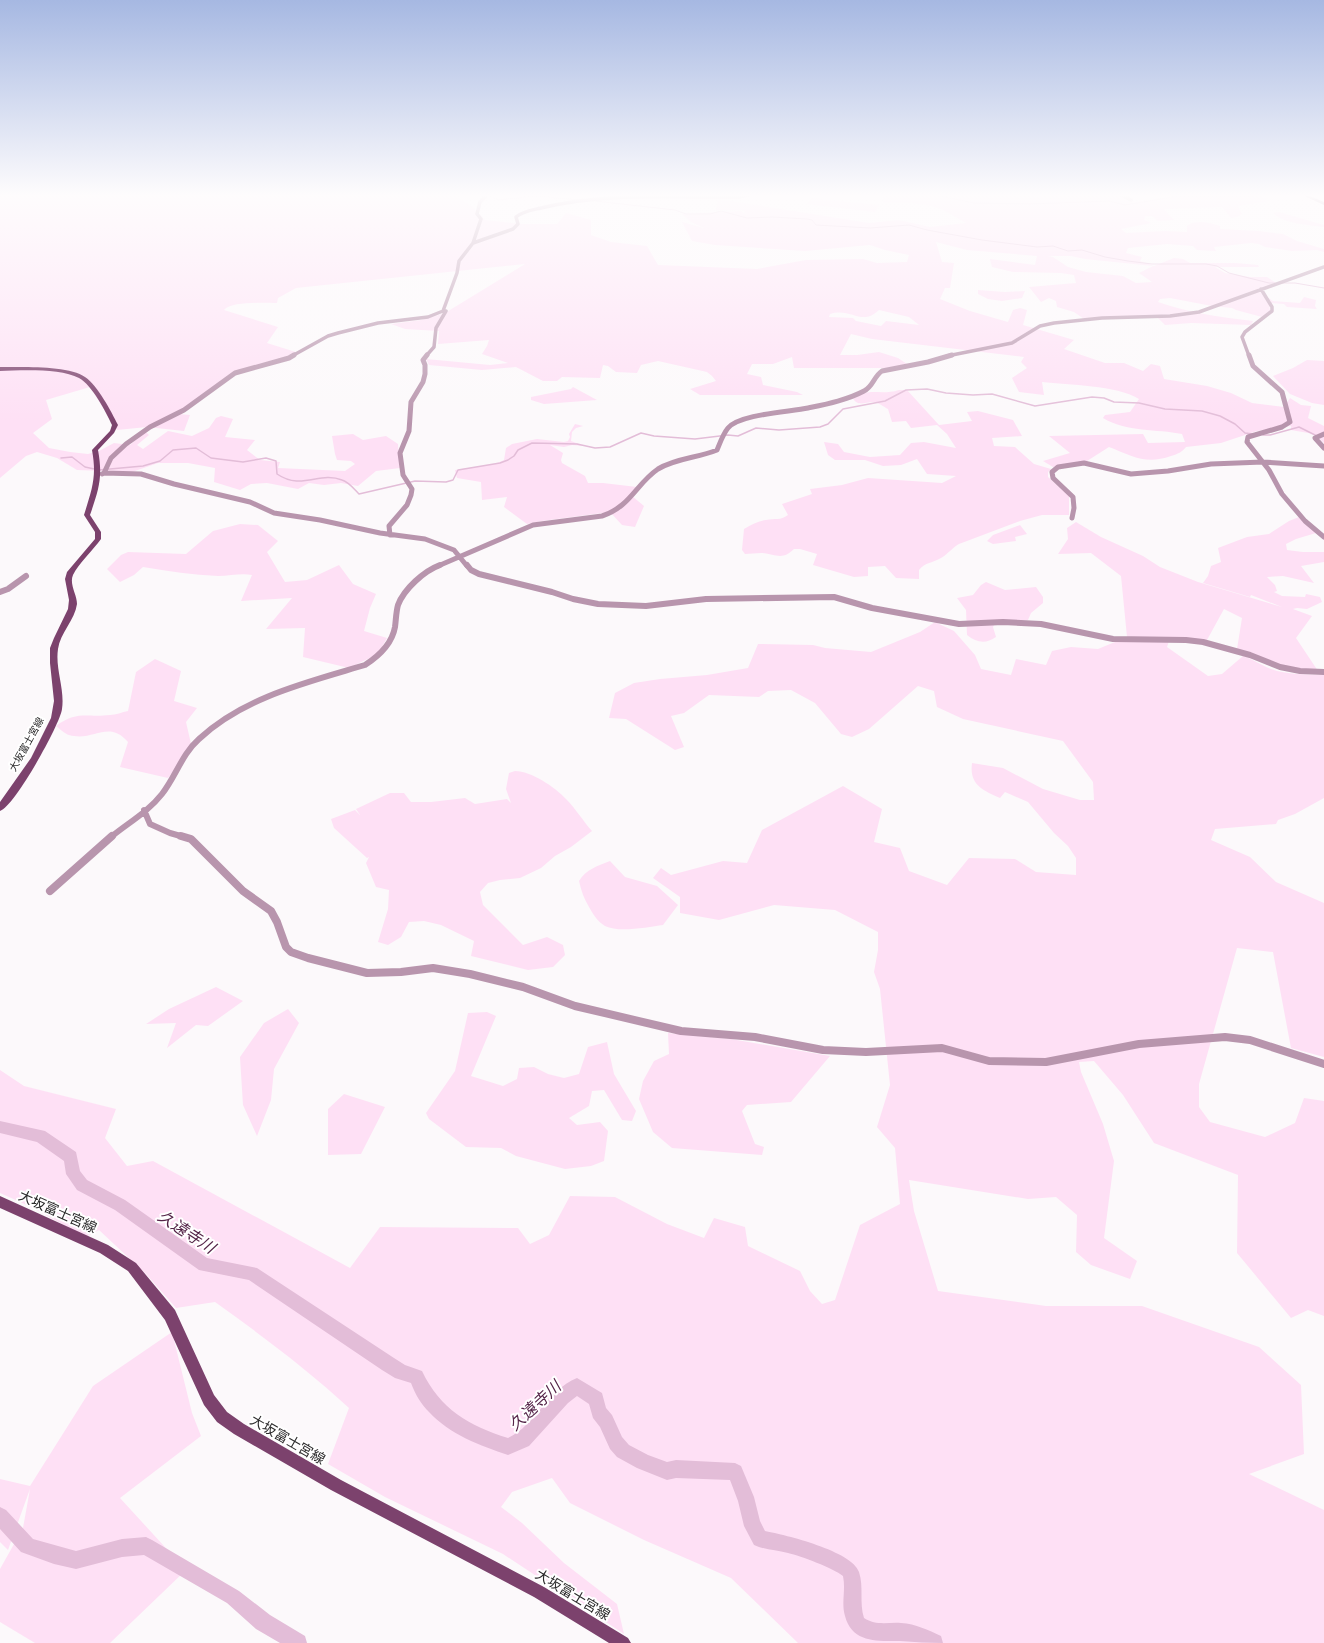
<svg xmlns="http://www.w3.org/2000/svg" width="1324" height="1643" font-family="Commissioner,'Noto Sans JP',sans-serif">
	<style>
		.green { fill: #fee0f5; fill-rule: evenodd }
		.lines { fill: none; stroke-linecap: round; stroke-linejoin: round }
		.stream-far1 { stroke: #e3bdd8; stroke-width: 1 }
		.stream { stroke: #e3bdd8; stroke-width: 1.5 }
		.river { fill: #e3bdd8; fill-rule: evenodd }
		.minor-far3 { stroke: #b895ad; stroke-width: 3.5 }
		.minor-far2 { stroke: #b895ad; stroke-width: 5 }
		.minor-far1 { stroke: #b895ad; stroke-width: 6 }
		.minor { stroke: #b895ad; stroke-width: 8 }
		.major { fill: #7c426d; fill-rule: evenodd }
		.labels { text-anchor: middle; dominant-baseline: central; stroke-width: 4; stroke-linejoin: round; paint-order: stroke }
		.far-street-label { font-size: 10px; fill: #2b2a2b; stroke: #fff }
		.near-street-label { font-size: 14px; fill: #2b2a2b; stroke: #fff }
		.near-water-label { font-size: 16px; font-style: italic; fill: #542448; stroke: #fff }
	</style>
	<rect width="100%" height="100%" fill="#fcf9fb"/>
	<path class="green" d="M0,194H461L459,198L473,207L485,220L523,224H557L566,213L591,220V235L611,242L647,246L658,265L757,269L806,260L863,259L877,263L907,262L909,255L885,250L870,245L805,251L715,245L692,241L682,222L704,228L691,222L682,214L741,211L747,215L743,210H716L718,199L869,223L899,220L930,227L966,223C958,219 948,212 941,209C923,202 902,203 883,202V194H1014L1036,197L1114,194L1135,202L1167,197L1220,195V194H1270L1263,196L1269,201L1238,206L1242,214L1237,217L1231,218L1222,207L1164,209L1174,220L1158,221L1152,216H1145L1144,220L1151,223L1121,229L1126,233L1165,231L1187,232V226C1196,219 1210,223 1220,226V229L1259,231L1283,234L1297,241L1324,249V252L1317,250L1292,251L1265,247L1259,244L1251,243L1214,247L1216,251L1197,250L1193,246L1167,244L1128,248L1126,253L1142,257L1140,261L1154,266L1174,258L1183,259L1190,263H1236L1258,265L1259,267H1215L1225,273L1250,277H1267L1276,283L1257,290L1273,301L1300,303L1304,297L1316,300L1315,306L1317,309L1287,307L1284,304L1269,303L1270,311L1262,317L1236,310L1232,308L1212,306L1170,298L1160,299L1158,302C1189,313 1221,317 1253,321L1251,325L1191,323L1165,325L1157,317L1084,319L1074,312L1057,307L1056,301L1049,298L1041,302L1029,287L1076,283L1074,275L1061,273L1013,272L992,267L990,259L1035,265L1037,256L967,250L936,242L942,262L954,263L950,288H945L940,299L970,311L1008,322L1013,310L1020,308L1027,310L1023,325L1074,340L1064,349L1105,363H1124L1143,371L1151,364L1160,366L1164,379L1207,386L1231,393L1252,403L1284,407L1290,398L1301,405L1311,406L1308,418L1324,426V443L1314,434L1291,430V426L1257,431L1221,443L1186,447C1182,452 1178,454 1171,456C1146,465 1132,456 1109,447L1087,461L1053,467L1043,461L1070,453L1049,436L1143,434L1148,443L1185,442L1182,434C1157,429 1126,432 1103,418L1105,415L1130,412L1139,399C1116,385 1069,385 1042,382L1044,395L1019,392L1012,378L1027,368L1021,362L1024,357L1016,356L872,339L851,334L840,355H857L879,352L898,358L907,364L888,368H794L792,357L773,364H752L747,374L761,377L763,385L797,392L803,395H700L690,389L716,381L712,376L707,372L658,361L641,365L637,373L616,372L608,366L603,365L600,378L562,377L557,381H543L516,367L482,370L429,365L426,359L490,365L508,363L482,354L487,346L489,340L438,344L439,331L405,329L391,324L421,320L445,313L525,264L296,288L278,298L277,303C265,303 232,301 224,310L278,327L267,343L299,353L242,370L179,414L190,415L184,431L147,427L117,430L90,387L46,400L52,419L33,433L49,448L70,452L88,454L99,451L114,443L130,445L142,434L146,432L149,435L137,445L143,449L168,431L192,436L209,428L216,418L221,416L233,419L225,437L255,440L247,450L260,460L280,462L278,468L345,471L355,464L351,461L337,460L335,454L332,436L353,434L363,440L386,436L398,444L400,468L376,471L358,486L341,483L324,485L309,483L298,489L267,483L251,484L240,490L214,482L215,468L188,463H158L132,472L77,470L57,458L37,452L26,456L0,478ZM1048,256H1071L1085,259L1153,266L1139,273L1152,282L1136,283L1123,276L1086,272L1068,267L1053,257ZM879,310L909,317L919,325L886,321L881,326L856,321L853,318L829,317L830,314C851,307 862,327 879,310Z
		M812,197L820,199L879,205L875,212L806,204Z
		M1279,212L1324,225V227C1309,225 1284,224 1273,213Z
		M978,290L1005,292L1025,291L1022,298L1002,301L988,299L978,294Z
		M1307,360L1324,361V405L1312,403L1290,394L1273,376L1293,368Z
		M573,387L597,400L544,404L531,400V397L571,389Z
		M899,390H907L939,425L972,421L967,412L978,411L1013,420L1022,436L992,438L994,446L1015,447L1034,464L1051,469L1048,472V477L1069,496V515H1042L1020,521L959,544C952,548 948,554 941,558C933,563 925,562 919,570V579L896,578L885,566L868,567V576L854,577L813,565L817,554L800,549H794C782,561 776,554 761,553C756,553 750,554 745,554L742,550L744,529C751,525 758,521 766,520C775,518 780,521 788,515L782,504L812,494L810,489L842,485L868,478L942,483L956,476L927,474L917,459L901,465L883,466L865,460H835L828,455L824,442L838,444L844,452L870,457L900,455L911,443L924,442L956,448L947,434L937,425L911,428L906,421L892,422L888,409C884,407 878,402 873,402C865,402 857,407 853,398C870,387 880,396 899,390Z
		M575,424L583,426L576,428L572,432L571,441L584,446L572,445L564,447L550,445L563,453L561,460L562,463L585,476L588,483H603L637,487L632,496L644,506L635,527L622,525L610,512L542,521L527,524L504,507L507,497L482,500L481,482L457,478L455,470L495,464L504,460L506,448L512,444L537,439L564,442L568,441L570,437L569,434Z
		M1299,517L1316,533L1296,539L1286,544L1287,550L1303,552H1324V562L1301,566L1314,583L1283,576L1267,577L1275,585L1277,591L1274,592L1282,596L1305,597L1306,594L1320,597L1322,602L1307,609L1297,608L1293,609L1312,616L1296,638L1318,671L1283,667L1237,649L1242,618L1224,609L1207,640L1170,638L1167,647L1208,676L1222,674L1243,656C1253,659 1261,665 1271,669C1287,675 1307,674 1324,675V798L1295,814L1278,820L1276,824L1215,829L1211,840L1250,857L1276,882L1324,903V1057L1291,1048L1273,952L1237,948L1199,1084V1107L1210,1122L1265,1137L1295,1123L1304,1098L1324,1101V1316L1308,1310L1291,1318L1237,1253L1238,1175L1154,1143L1123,1095L1094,1061L1079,1062L1081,1072L1103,1124L1114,1161L1104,1238L1137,1261L1130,1279L1091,1265L1076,1252L1077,1215L1056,1197L1028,1199L909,1180L914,1211L938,1291L1046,1306H1142L1259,1347L1301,1385L1304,1454L1249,1474L1324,1510V1643H798L731,1578L644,1540L570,1503L552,1478L512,1492L501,1507L522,1523L564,1563L617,1604L624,1634L503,1554L385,1497L328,1464L349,1408C307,1369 261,1335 215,1302L176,1308L146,1274L99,1230L86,1237L29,1206L0,1193V1070L24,1086L116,1109L105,1138L127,1166L153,1161L350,1268L380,1227L518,1228L530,1244L549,1235L570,1196L615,1197L667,1224L704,1238L714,1218L745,1227L748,1246L800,1271L810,1291L822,1304L835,1300L860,1225L900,1204L895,1148L877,1127L890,1085L880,989L874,972L878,950V932L835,910L774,905L719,920L680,913V897L653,878L661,868L671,875L723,861L747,863L762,830L843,786L882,809L874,842L900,848L909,871L947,885L969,858L1015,859L1036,872L1076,875V858L1068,846L1054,833L1028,802L1005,792L1000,798C983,790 969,785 972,763L1003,768L1043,789L1080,800H1094L1093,782L1063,741L963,719L937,707L934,691L918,686L869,729L852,737L841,734L815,703L791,690L768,691L759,697L709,695L684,713L671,716L684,747L675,750L626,719L609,718L615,693L634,683L660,679L707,675L748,668L758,644L813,645L825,648L871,652L920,632L935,622L954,631L975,655L981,669L1011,675L1016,659L1046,665L1052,651L1071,647L1098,649L1127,637L1121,576L1091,553L1058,554L1068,539L1067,528L1076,522L1101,537L1143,556L1160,567L1198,582L1282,607L1251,595L1250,597L1203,583L1208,576L1211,566L1221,562L1218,548L1247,537L1269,534L1289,521Z
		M240,524L258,525L278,541L267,552L285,582L307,580L339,565L353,584L376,594L370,608L364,631L387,638L378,654L349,668L303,657L305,628L266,629L292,598L241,601L252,575C241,573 230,576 218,576C193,575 168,571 143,567L134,575L120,582L107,569L121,555L128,552L186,554L213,531Z
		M1020,525L1027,534L1015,537L1016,541L993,544L987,541L993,535Z
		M986,582L1005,590L1036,587L1043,597V603L1031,613L1028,620L996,621L993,627L996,637C986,644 977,643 967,635L966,610L957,598L973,595L981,585Z
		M155,659L181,671L174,701L197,708L186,722L192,748L168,778L120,767L128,742C108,719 94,742 69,735C65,734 60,729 56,726C78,710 86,718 110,715C116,715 122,712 128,711L136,672Z
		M515,771C531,771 555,787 566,799C576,809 583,821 592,831L571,847L555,856L541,868L520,878L500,880L488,883L480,892L483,905L523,945L547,937L563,945L565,955L553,967L528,970L471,956L474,941L441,925L424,921L409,922L401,937L388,945L378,942L388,909L389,890L376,887L366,863L369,857L367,858L334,828L331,819L355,810L360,815L356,809L390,793H404L411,802H431L465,798L475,804L507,799L511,803L506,789L509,773Z
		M610,861L625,877L657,886L678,905L663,925C648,927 619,933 605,926C597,921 593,914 589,907C584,899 581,890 579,881C586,869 598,866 610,861Z
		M216,987L243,1001L208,1026L196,1025L167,1048L176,1023L146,1024L169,1009Z
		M288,1009L299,1023L274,1069L271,1100L257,1136L243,1105L240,1057L264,1023Z
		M487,1012L496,1016L471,1076L503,1086L517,1079L519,1068L534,1067L548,1074L564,1078L579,1074L588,1047L607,1042L614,1074L636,1111L632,1121L622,1120L604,1090L592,1091L589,1106L569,1118L577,1125L600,1122L608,1131L604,1161L591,1166L565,1169L516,1156L501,1148L466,1147L429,1119L426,1113L455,1071L468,1013Z
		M668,1033L731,1039L830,1056L791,1102L747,1105L742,1111L755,1144L764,1147L762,1155L672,1148L653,1132L639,1099L643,1081L654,1061L669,1054Z
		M344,1094L385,1107L361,1154L328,1155V1109Z
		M172,1332L192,1413L201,1436L120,1498L186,1570L110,1643H35L0,1622V1569L23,1528L30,1489L8,1550L0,1542V1479L30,1486L93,1386Z"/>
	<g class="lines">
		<path class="stream-far1" d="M476,194L488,195L498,200L537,196L578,200
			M931,194L974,203L1030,204L1109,201L1125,205L1173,197H1241L1265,194
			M595,201L675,210L686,214H710L721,211L747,218L772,217L807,219L812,220L816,225L870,228L909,225L927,230L982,240L1037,247L1053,246L1068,251L1082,250L1105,257L1128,261L1152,264H1206L1217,266L1229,273L1269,283H1275
			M1282,283H1295L1324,288"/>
		<path class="stream" d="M1263,435H1270L1299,427L1317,436
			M61,458L72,457L85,467L99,470L143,466L160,461L173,450L196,448L211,458L243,462L266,458L276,461L277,474C302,491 319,471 342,480C349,482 354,489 359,494L415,481L446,482L453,480L458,470L500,463L508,460L514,456L518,450L532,443L577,444L595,448L610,447L641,433L654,436L695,439L728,435L738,436L756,428L779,430L820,427L828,424L843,409L885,401L906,390L927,389L946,393L973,395L992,394L1035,406L1092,397L1104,398L1114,402L1139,403L1165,409L1202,411L1220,416L1235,424L1245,433L1253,434"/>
		<path class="river" d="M0,1121L45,1131L76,1152L80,1171L87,1180L125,1200L207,1258L257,1268L394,1358L405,1365L422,1371C440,1409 469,1426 508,1438C536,1425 547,1390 577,1378L602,1393L606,1408L612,1415L622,1437L629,1445L648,1455L667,1462L676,1460L735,1463L741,1466L754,1497L760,1521L765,1531C786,1535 852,1551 859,1572C864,1587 859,1602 864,1618C876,1626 888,1622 901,1623C916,1624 928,1630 941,1636L943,1643C929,1643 915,1642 900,1641C877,1641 852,1643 845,1616C841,1603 846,1590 843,1576C833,1568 801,1556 788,1553C776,1550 765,1550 754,1545L744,1526L738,1501L730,1480L676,1478L667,1480L637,1468L617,1457L610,1449L600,1427L593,1418L589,1404L577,1396L568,1403L529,1446L508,1455C481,1446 449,1434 429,1412C421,1404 415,1394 411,1383L395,1378L382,1370L249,1280L199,1270L115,1210L77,1190L66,1174L64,1161L37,1142L0,1133Z
			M0,1507L6,1510L33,1539L76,1551L122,1539L146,1537L152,1540L239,1591L270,1615L305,1636L307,1643H280L256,1629L227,1603L144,1555L122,1557L76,1569L54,1564L21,1552L0,1529Z"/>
		<path class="minor-far3" d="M1119,194L1131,200
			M473,243L513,229L518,224L516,217C523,211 532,210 541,208C605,192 674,198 739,197L751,194
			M292,356L328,336L338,333L378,323L428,317L443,311
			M426,356L434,347L436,328L446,311H443L457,273L459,261L473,243L481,219L477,214L480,202L488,194
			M947,356L1012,343L1040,326L1054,323L1102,318L1170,316L1199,312L1324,267
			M1249,356L1242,337L1245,332L1272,311V307L1261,289"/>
		<path class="minor-far2" d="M1249,355L1253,366L1282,392L1290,422L1282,427L1248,437L1247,442L1269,470L1282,494L1305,521L1324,537
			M1324,434L1315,438L1324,448
			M104,473L141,474L174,484L250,502L274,513L320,520L380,533L425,539L454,550L467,566
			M102,474L104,473L111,458L126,444L150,427L184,410L235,373L289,358L294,355
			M1072,518L1074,508L1073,497L1053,478L1052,472L1058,467L1084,463L1131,474L1168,471L1211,464L1263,462L1324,466
			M390,535L389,526L407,505L411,495L412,489L403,475L400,453L409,431L411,402L423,382L425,374V365L423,360L427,355
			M438,566L533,525L602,516C630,507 636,484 658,469C676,458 698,458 717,450C720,443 723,434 728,428C740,414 789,412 808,408C827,404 847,400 864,391C873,387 874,376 882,371L928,362L952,355"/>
		<path class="minor-far1" d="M467,565L471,570L479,574L552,592L573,599L598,604L646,606L706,599L834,597L872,608L959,624L1003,622L1041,624L1113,639L1186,640L1203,642L1250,655L1280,667L1300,671L1324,672
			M0,592L8,589L26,576
			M144,810L150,824L170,833L184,837
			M111,837C128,823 148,812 162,794C176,776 182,754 199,739C244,697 308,682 365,665C379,656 392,644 395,627C396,620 396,612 398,605C404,589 424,571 440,565"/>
		<path class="minor" d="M181,836L191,839L243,891L271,911L277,922L286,947L291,952L308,958L367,973L401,972L433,968L470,974L523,987L575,1006L681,1031L755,1037L823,1050L866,1052L942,1048L989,1061L1046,1062L1139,1044L1225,1037L1250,1040L1324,1064
			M50,891L112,836"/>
		<path class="major" d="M1300,194H1305L1324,202V205Z
			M0,367C20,367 69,365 85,377C98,386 111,411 118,425L114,433L98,450C103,477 99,489 90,515L101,532V539C94,549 78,564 73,575C69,584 77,595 77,604C75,620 60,633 58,649C55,669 65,689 62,709C60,725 14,807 0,811V802L31,758L51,718L54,701L50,663V648L54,638L68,609L69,600L65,579L67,572L95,539V532L84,515C92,489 97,477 92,450L110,431L112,425C106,412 92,385 79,378C61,368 21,370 0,371Z
			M0,1196L108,1245L136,1263L175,1310L214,1395L227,1412L244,1424L341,1480L544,1587L628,1638L631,1643H609L534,1597L331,1490L234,1434L217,1422L204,1405L165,1320L128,1271L100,1253L0,1208Z"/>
	</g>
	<linearGradient id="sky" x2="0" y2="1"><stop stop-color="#a6b8e2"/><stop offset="0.46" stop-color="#fefcfd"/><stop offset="1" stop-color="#fefcfd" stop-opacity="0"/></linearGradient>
	<rect width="1324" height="424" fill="url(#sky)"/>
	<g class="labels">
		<g class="far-street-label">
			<text transform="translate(26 744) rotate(-61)">大坂富士宮線</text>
		</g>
		<g class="near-street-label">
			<text transform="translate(58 1211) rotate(24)">大坂富士宮線</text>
			<text transform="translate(288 1439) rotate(30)">大坂富士宮線</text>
			<text transform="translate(573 1594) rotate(31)">大坂富士宮線</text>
		</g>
		<g class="near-water-label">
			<text transform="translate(187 1231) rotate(33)">久遠寺川</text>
			<text transform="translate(534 1405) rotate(-43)">久遠寺川</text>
		</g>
	</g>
</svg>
